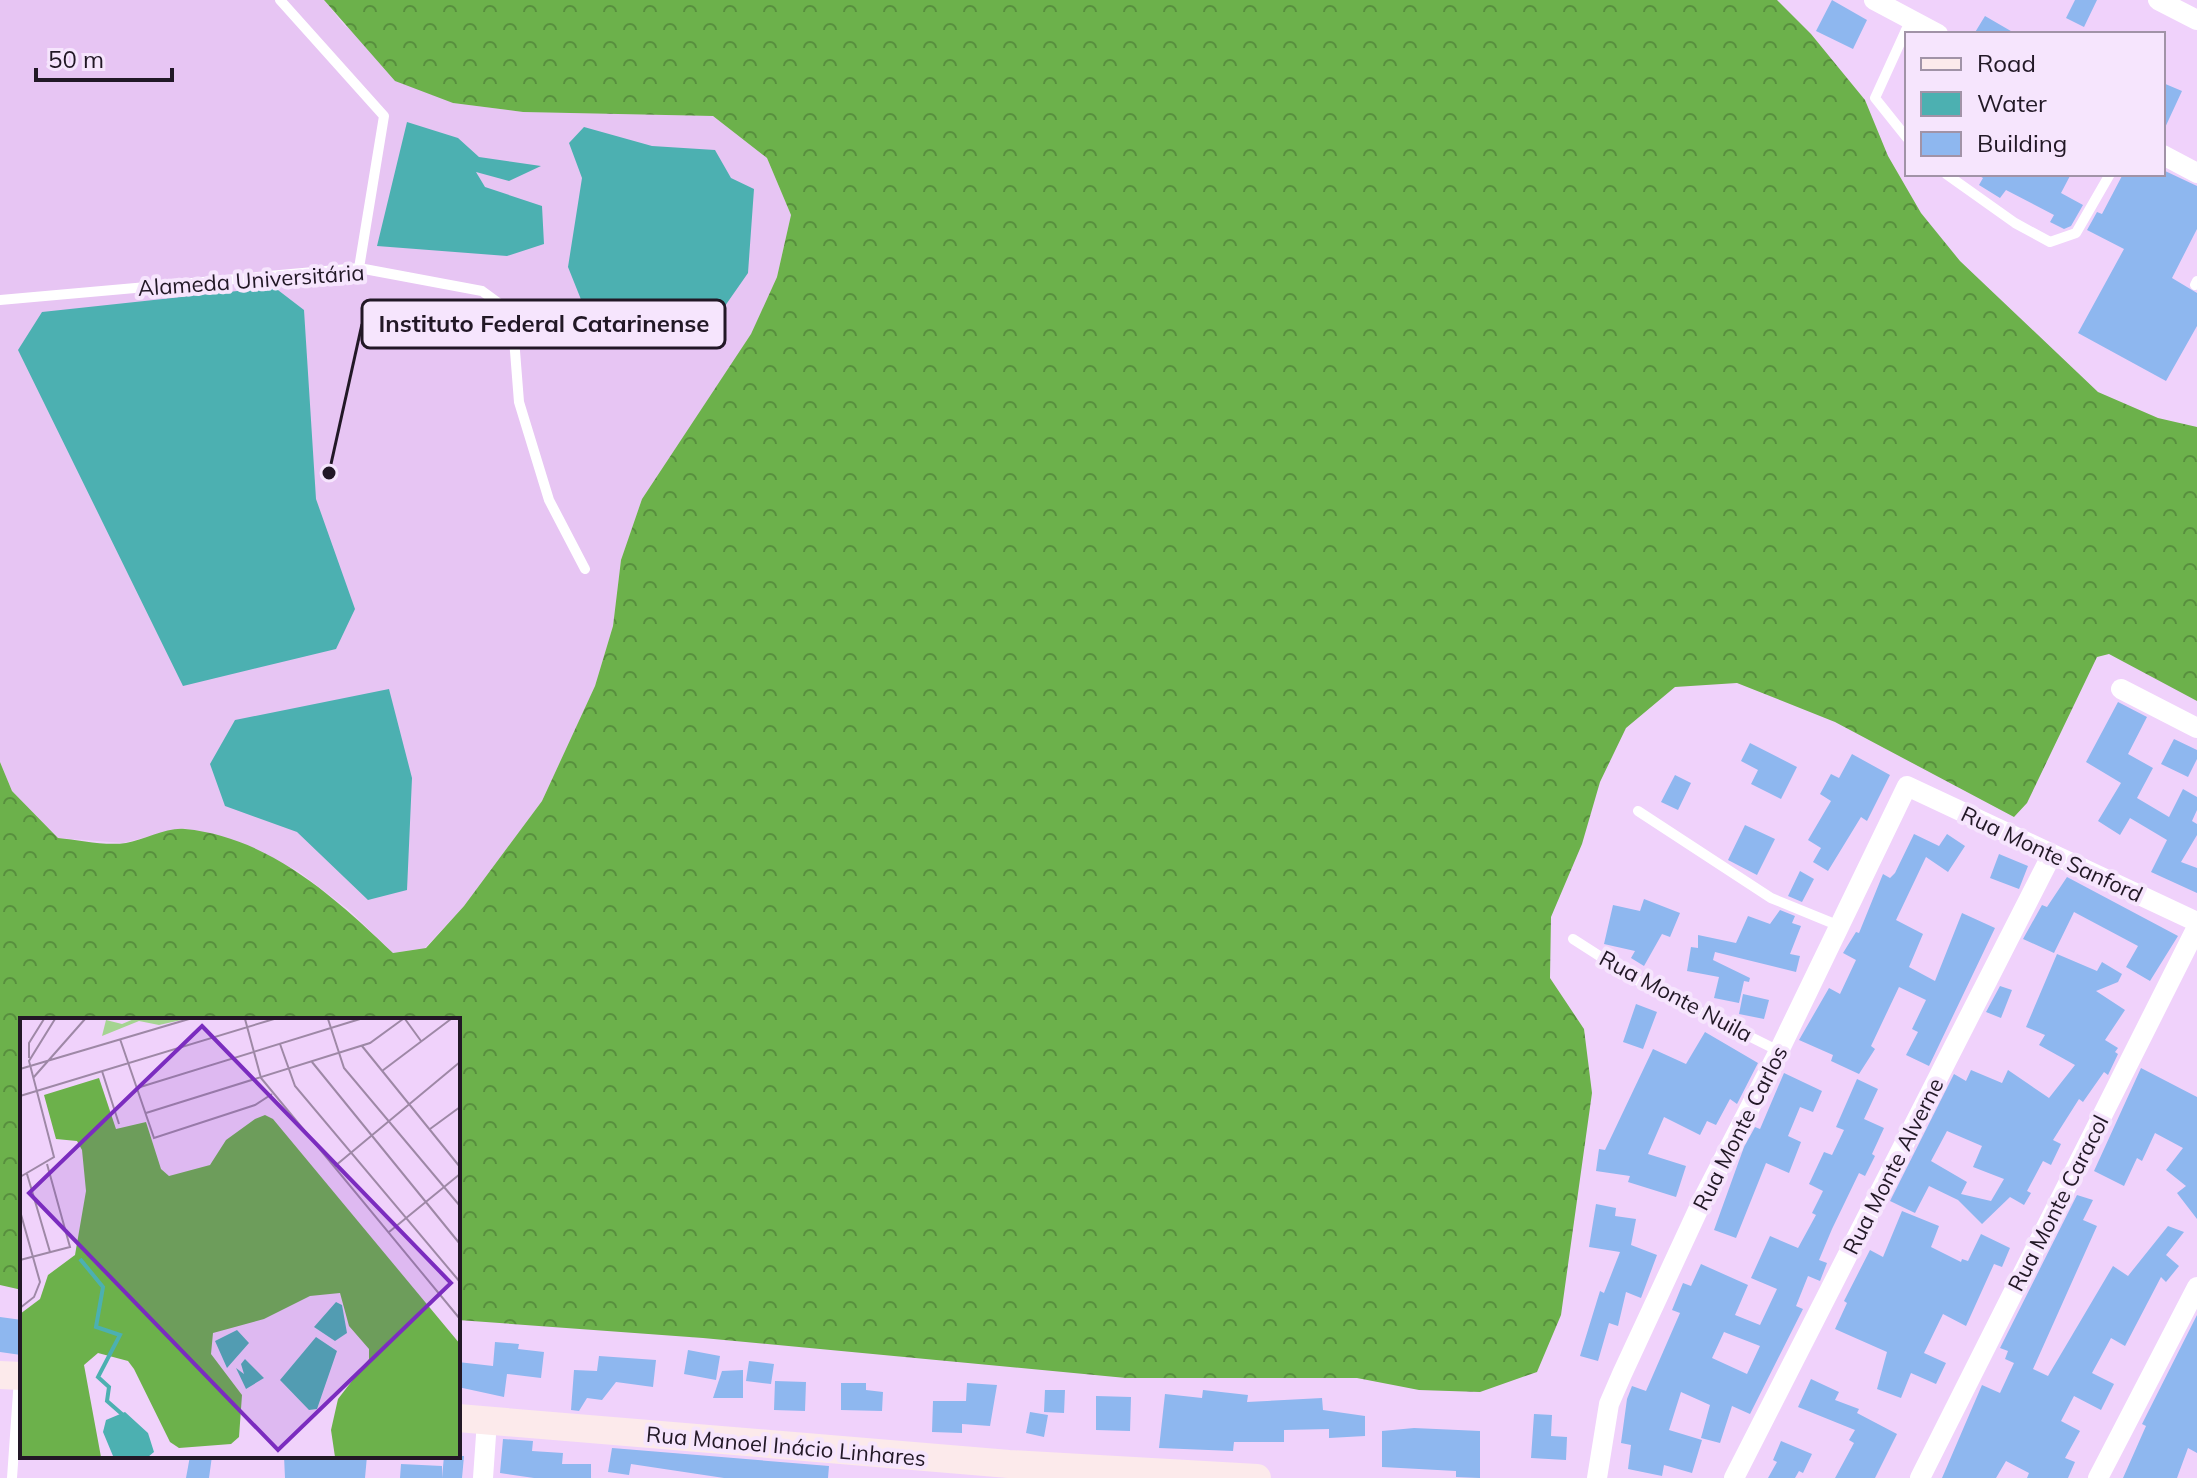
<svg xmlns="http://www.w3.org/2000/svg" width="2197" height="1478" font-family="Mulish,sans-serif">
	<style>
		.built { fill: #e7c5f3 }
		.forest { fill: url(#forest-crowns) }
		.water { fill: #4cb0b1 }
		.building { fill: #8eb7ef; fill-rule: evenodd }
		.lines { fill: none; stroke-linecap: round; stroke-linejoin: round }
		.service { stroke: #fff; stroke-width: 10 }
		.minor { stroke: #fff; stroke-width: 20 }
		.secondary { stroke: #fceaeb; stroke-width: 28 }
		.labels { text-anchor: middle; dominant-baseline: central; stroke-width: 8; stroke-linejoin: round; paint-order: stroke }
		.street-label { font-size: 22px; fill: #221826; stroke: #f6e5fd }
		.inset-river { fill: none; stroke: #4cb0b1; stroke-width: 4 }
		.inset-road { fill: none; stroke: #9e88a6; stroke-width: 2 }
		.view { fill: #7b2cbf; fill-opacity: 0.15; stroke: #7b2cbf; stroke-width: 4 }
		.inset-edge { fill: none; stroke: #221826; stroke-width: 4 }
		.leader { fill: none; stroke: #221826; stroke-width: 3 }
		.callout-dot { fill: #221826; stroke: #f6e5fd; stroke-width: 3 }
		.callout { fill: #f6e5fd; stroke: #221826; stroke-width: 3 }
		.callout-label { font-size: 24px; text-anchor: middle; font-weight: bold; fill: #221826 }
	</style>
	<defs>
		<pattern id="forest-crowns" width="20" height="18" patternUnits="userSpaceOnUse" patternTransform="scale(2)"><rect width="20" height="18" fill="#6cb14b"/><path d="M2 6a3 3 0 1 1 6 0M12 15a3 3 0 1 1 6 0" fill="none" stroke="#588f3e"/></pattern>
	</defs>
	<rect width="100%" height="100%" fill="#f0d2fb"/>
	<path class="built" d="M0,0H324L344,25L453,103L523,112L713,116L767,158L791,215L777,277L751,335L642,499L621,560L613,626L595,686L542,801L464,906L425,948L393,953L349,910L298,871L243,844L183,828L123,843L58,838L12,791L0,762Z"/>
	<path class="forest" d="M324,0H1777L1811,34L1865,100L1888,156L1921,213L1960,261L2098,392L2158,418L2197,427V701L2109,654L2097,657L2027,803L2014,817L1835,722L1737,683L1675,687L1626,728L1600,782L1582,844L1551,917L1550,978L1584,1029L1592,1093L1561,1315L1537,1372L1480,1392L1419,1390L1357,1378H1126L703,1338L458,1320V1020H22V1290L0,1285V762L12,791L58,838C79,840 105,846 126,843C144,840 167,827 185,829C269,837 336,898 393,953L426,948L464,906L542,801L595,686L613,626L621,560L642,499L751,334L777,277L791,215L767,158L713,116L523,112L453,103L395,81Z"/>
	<path class="water" d="M407,122L458,138L479,157L541,166L509,181L476,172L485,187L542,206L544,244L507,256L377,246Z
		M584,127L652,146L715,150L731,178L754,189L748,273L704,336L594,332L568,267L582,178L569,143Z
		M274,287L304,310L316,499L355,609L336,649L183,686L18,350L42,312Z
		M389,689L412,778L407,890L368,900L297,832L225,806L210,764L235,720Z"/>
	<path class="building" d="M1832,0L1867,20L1853,49L1816,31Z
		M2075,0H2097L2084,27L2066,18Z
		M1985,16L2016,34H1974Z
		M2163,83L2182,91L2163,132Z
		M2163,170L2197,186V229L2172,278L2197,293V326L2166,381L2078,333L2124,249L2087,230L2097,212L2102,214L2123,174H2163Z
		M1976,174H2071L2061,193L2083,205L2071,226L2064,229L2050,222L2054,215L2006,190L2000,198L1979,185L1983,178Z
		M2118,702L2147,717L2128,754L2153,768L2137,798L2169,817L2183,789L2197,797V810L2192,821L2197,824V835L2181,862L2197,868V893L2151,872L2167,840L2130,818L2120,835L2098,821L2121,783L2086,762Z
		M2174,739L2197,750V759L2188,777L2161,764Z
		M1750,743L1797,767L1781,799L1751,784L1758,770L1741,761Z
		M1852,754L1890,775L1867,821L1861,817L1828,871L1813,862L1821,848L1808,840L1831,801L1820,794L1831,774L1839,778Z
		M1675,775L1691,783L1678,810L1661,802Z
		M1745,825L1775,839L1757,875L1728,860Z
		M1914,834L1939,846L1947,834L1965,846L1948,872L1926,857L1896,920L1923,934L1909,967L1935,981L1962,913L1995,928L1929,1066L1906,1055L1918,1032L1912,1029L1926,1000L1899,987L1871,1046L1875,1049L1859,1074L1831,1061L1833,1055L1799,1040L1829,988L1840,994L1856,960L1843,953L1856,932L1859,933L1883,874L1890,878L1895,873Z
		M1999,854L2028,866L2019,889L1990,878Z
		M1800,871L1814,879L1802,902L1788,896Z
		M2067,877L2178,936L2150,981L2126,967L2138,946L2074,912L2054,953L2023,939L2042,905L2047,907Z
		M1644,899L1680,913L1670,937L1662,934L1644,966L1631,958L1635,951L1604,944L1613,905L1640,911Z
		M1780,910L1795,916L1792,923L1801,926L1790,954L1800,956L1796,972L1715,952L1713,960L1750,978L1749,982L1744,981L1739,1003L1714,998L1719,977L1687,971L1691,947L1698,948V935L1736,943L1748,916L1770,924Z
		M2057,954L2097,971L2102,962L2122,974L2118,982L2096,991L2125,1010L2105,1040L2118,1048L2115,1052L2118,1054L2108,1075L2104,1072L2083,1102L2079,1099L2053,1140L2061,1144L2051,1165L2043,1161L2027,1191L2031,1193L2024,1205L2010,1197L1982,1224L1958,1200L1929,1186L1915,1213L1890,1201L1954,1074L1966,1081L1971,1070L2002,1083L2008,1070L2049,1098L2075,1065L2039,1045L2045,1035L2026,1027ZM1947,1131L1982,1146L1973,1167L2004,1179L1991,1201L1961,1194L1967,1182L1931,1161Z
		M2000,986L2012,990L2001,1018L1986,1012Z
		M1743,994L1769,1000L1764,1019L1739,1014Z
		M1636,1004L1657,1012L1643,1049L1623,1042Z
		M1705,1032L1758,1063L1737,1104L1730,1099L1716,1125L1707,1121L1700,1135L1664,1117L1648,1154L1686,1166L1676,1197L1628,1182L1630,1176L1596,1171L1599,1149L1605,1150L1653,1049L1686,1064Z
		M2141,1068L2197,1097V1219L2177,1193L2186,1186L2166,1170L2183,1148L2155,1133L2142,1161L2137,1158L2124,1186L2094,1171Z
		M1784,1073L1822,1091L1813,1112L1800,1107L1788,1136L1801,1142L1789,1173L1766,1163L1736,1238L1714,1230L1744,1147L1755,1127L1760,1129Z
		M1857,1079L1878,1089L1864,1119L1884,1128L1872,1154L1875,1156L1865,1176L1859,1173L1832,1229L1819,1260L1827,1263L1820,1281L1808,1276L1796,1306L1803,1309L1750,1414L1732,1406L1720,1443L1701,1438L1710,1405L1681,1392L1669,1430L1702,1440L1692,1473L1664,1465L1662,1476L1628,1469L1631,1445L1621,1443L1627,1399L1632,1386L1646,1391L1680,1313L1672,1310L1683,1283L1691,1286L1701,1264L1748,1285L1735,1315L1760,1325L1777,1289L1751,1278L1770,1236L1798,1248L1816,1215L1812,1213L1823,1191L1809,1184L1824,1152L1832,1155L1844,1130L1836,1127ZM1724,1332L1760,1346L1747,1374L1712,1358Z
		M2077,1195L2093,1200L2083,1220L2097,1226L2033,1369L2048,1376L2113,1266L2128,1276L2168,1226L2184,1232L2166,1255L2179,1266L2166,1282L2161,1277L2125,1346L2111,1338L2092,1373L2114,1384L2101,1410L2074,1396L2061,1421L2080,1431L2065,1458L2075,1462L2068,1478H2027L2029,1473L2006,1461L1996,1478H1942L1982,1385L2000,1393L2014,1363L2005,1359L2008,1351L2000,1348Z
		M1596,1204L1616,1208L1615,1216L1636,1219L1631,1245L1657,1255L1641,1298L1626,1292L1618,1326L1609,1323L1598,1361L1580,1356L1600,1291L1604,1293L1620,1252L1589,1247Z
		M1902,1211L1939,1226L1931,1247L1961,1262L1962,1259L1968,1261L1981,1234L2010,1248L2002,1267L1994,1264L1966,1326L1943,1314L1924,1353L1946,1363L1936,1384L1911,1373L1901,1398L1877,1389L1887,1352L1835,1329L1847,1303L1844,1301L1870,1250L1883,1257Z
		M2197,1315V1453L2188,1448L2177,1478H2123L2146,1426L2142,1424Z
		M0,1317L22,1320L21,1355L0,1352Z
		M495,1342L519,1344L518,1349L544,1352L541,1378L507,1374L504,1397L458,1387V1362L493,1366Z
		M688,1350L720,1356L716,1380L684,1374Z
		M599,1356L656,1360L653,1387L616,1382L602,1400L587,1398L579,1411L571,1410L574,1370L597,1371Z
		M749,1361L774,1364L771,1384L746,1381Z
		M743,1370V1398H713L722,1371Z
		M1811,1379L1839,1392L1835,1400L1859,1409L1857,1413L1897,1434L1875,1478H1835L1854,1443L1849,1440L1855,1430L1798,1407Z
		M775,1381L806,1382L805,1411L774,1410Z
		M841,1383H866V1390L883,1392L882,1411L841,1410Z
		M967,1383L997,1385L990,1426L962,1424V1433L932,1432L933,1401H966Z
		M1045,1390H1065L1064,1413L1044,1412Z
		M1203,1390L1248,1395L1247,1402L1322,1398L1323,1410L1365,1416V1436L1329,1438V1429L1284,1430V1442H1234L1233,1451L1159,1448L1165,1394L1202,1398Z
		M1096,1396L1131,1397L1130,1431L1096,1430Z
		M1030,1412L1048,1415L1044,1437L1026,1433Z
		M1534,1414L1552,1415L1551,1436L1567,1437L1566,1460L1531,1458Z
		M1414,1428L1480,1431V1478L1456,1477V1471L1382,1467V1431Z
		M503,1439L533,1441L532,1451L563,1453L562,1464H591V1478H534L500,1473Z
		M1781,1441L1812,1454L1803,1473L1799,1471L1795,1478H1768L1777,1462L1773,1460Z
		M612,1448L829,1466L828,1478H724L631,1464L629,1475L608,1472Z
		M190,1456H212L209,1478H186Z
		M284,1456H367L365,1478H285Z
		M444,1456H464L462,1478H442Z
		M401,1464L442,1466V1478H400Z"/>
	<g class="lines">
		<path class="service" d="M280,0L384,116L359,268
			M1907,138L1875,98L1911,19
			M1946,174L2015,223L2050,242L2076,233L2110,174
			M2195,285L2197,281
			M0,300L359,268L482,291L512,313L519,402L549,500L585,569
			M1638,811L1771,898L1837,925
			M1573,939L1640,982L1779,1051
			M12,1478L19,1378"/>
		<path class="minor" d="M1874,0L1938,34
			M2158,0L2197,20
			M2163,155L2197,173
			M2121,689L2197,728
			M483,1478L487,1421
			M1597,1478L1609,1404L1622,1374L1705,1195L1779,1051L1907,786L2197,922
			M1734,1478L2052,854
			M1920,1478L2197,927
			M2098,1478L2197,1287"/>
		<path class="secondary" d="M0,1375L22,1376
			M458,1418L1009,1464L1257,1478"/>
	</g>
	<g class="labels">
		<g class="street-label">
			<text transform="translate(251 280) rotate(-4)">Alameda Universitária</text>
			<text transform="translate(2052 854) rotate(25)">Rua Monte Sanford</text>
			<text transform="translate(1676 996) rotate(28)">Rua Monte Nuila</text>
			<text transform="translate(1740 1128) rotate(-63)">Rua Monte Carlos</text>
			<text transform="translate(1893 1166) rotate(-63)">Rua Monte Alverne</text>
			<text transform="translate(2058 1203) rotate(-63)">Rua Monte Caracol</text>
			<text transform="translate(786 1446) rotate(5)">Rua Manoel Inácio Linhares</text>
		</g>
	</g>
	<g transform="translate(20 1018)">
		<rect width="440" height="440" fill="#f0d2fb"/>
		<path d="M114,1H166L139,7L119,3L82,18L86,2L102,6Z" fill="#a5d492"/>
		<path d="M79,60L96,111L126,104L141,151L149,158L190,147L206,122L235,101L245,97L253,101L440,326V439H315L311,412L318,381L349,341V331L329,308L320,275L290,278L244,301L193,315L191,336L222,377L219,419L211,426L159,430L150,424L114,351L108,343L78,335L64,347L81,439H0V296L20,281L28,257L55,237L66,173L62,132L57,123L36,121L24,77Z" fill="#6cb14b"/>
		<path d="M316,284L322,287L327,315L315,323L294,309ZM217,312L229,325L207,350L195,323ZM296,319L317,333L297,391L289,392L260,362ZM225,341L244,360L226,371L216,350L224,356L221,346ZM105,394L128,415L134,434L128,439L93,438L83,414L86,402Z" fill="#4cb0b1"/>
		<path class="inset-river" d="M60,241L83,269L76,309L100,317L78,359L89,369L87,383L103,397"/>
		<path class="inset-road" d="M225,1L241,60L440,301M308,1L324,50L440,188M385,1L401,23M100,21L134,120L235,87L252,76M260,26L275,68L440,264M342,28L440,149M9,40V25L24,1M292,44L440,226M0,51L169,1M82,53L99,106M362,53L431,1M13,60L65,1M117,70L340,1M0,78L254,1M126,95L350,25L383,1M410,111L440,89M315,148L440,44M7,156L30,234M0,159L34,139L9,43L35,1M0,193L20,264L14,279L0,290M369,214L440,156M0,242L50,229L27,146"/>
		<path class="view" d="M182,8L431,265L258,432L9,175Z"/>
		<rect width="440" height="440" class="inset-edge"/>
	</g>
	<path class="leader" d="M329 473L362 324"/>
	<circle class="callout-dot" cx="329" cy="473" r="8"/>
	<rect class="callout" x="362" y="300" width="363" height="48" rx="8"/>
	<g class="callout-label">
		<text x="544" y="332">Instituto Federal Catarinense</text>
	</g>
	<rect x="1905" y="32" width="260" height="144" fill="#f6e5fd" stroke="#a193a7" stroke-width="2"/>
	<rect x="1921" y="58" width="40" height="12" fill="#fceaeb" stroke="#a193a7" stroke-width="2"/>
	<text x="1977" y="72" font-size="24" fill="#221826">Road</text>
	<rect x="1921" y="92" width="40" height="24" fill="#4cb0b1" stroke="#a193a7" stroke-width="2"/>
	<text x="1977" y="112" font-size="24" fill="#221826">Water</text>
	<rect x="1921" y="132" width="40" height="24" fill="#8eb7ef" stroke="#a193a7" stroke-width="2"/>
	<text x="1977" y="152" font-size="24" fill="#221826">Building</text>
	<path d="M36 68v12h136v-12" fill="none" stroke="#221826" stroke-width="4"/>
	<text x="48" y="68" font-size="24" fill="#221826" stroke="#f6e5fd" stroke-width="6" paint-order="stroke">50 m</text>
</svg>
